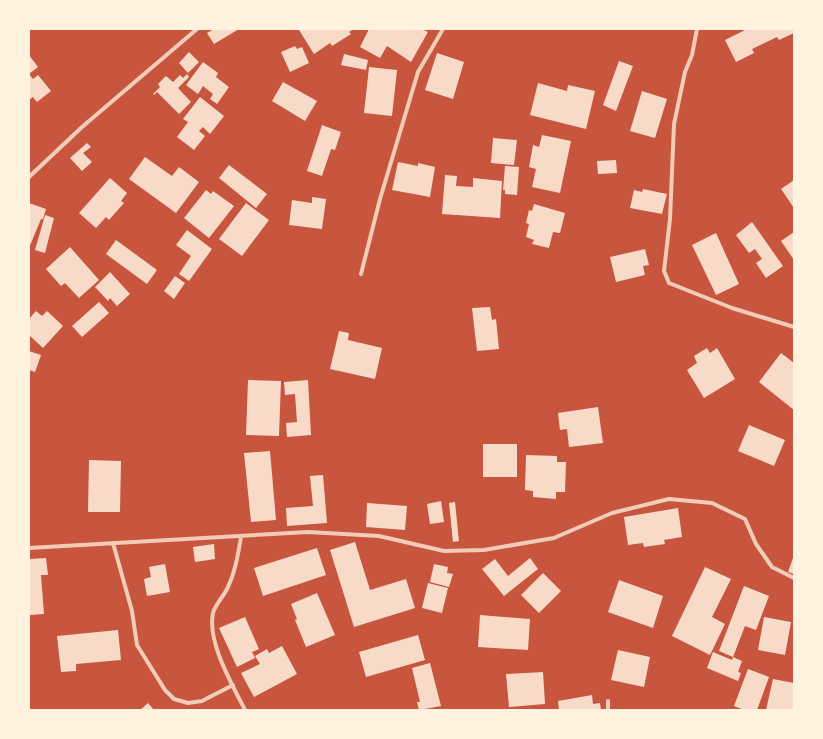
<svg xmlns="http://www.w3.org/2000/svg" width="823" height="739" font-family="'Space Grotesk',sans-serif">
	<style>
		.building { fill: #f7dbc8 }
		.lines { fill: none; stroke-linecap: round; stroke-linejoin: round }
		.minor { stroke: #f1ccb7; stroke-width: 4 }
	</style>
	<rect width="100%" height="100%" fill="#c8553d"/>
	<path class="building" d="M214,29H239L214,44L207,33Z
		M301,29H354L349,32L351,34L332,46L330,43L314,54L299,30Z
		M369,29H421L428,32L411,62L387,46L380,58L360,47Z
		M747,29H794V33L779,40L777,37L752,49L754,53L736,62L725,40Z
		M295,46L297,49L302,47L309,63L290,72L281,52Z
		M189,52L199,62L188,73L179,63Z
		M437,53L464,62L453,99L425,90Z
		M344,54L368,60L366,70L341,65Z
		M29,55L38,67L29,74Z
		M619,61L633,66L616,111L603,105Z
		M203,62L218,73L216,77L229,87L217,104L210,99L213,94L203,86L198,94L186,85Z
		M369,67L397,70L392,116L364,113Z
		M29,74L33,79L38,75L51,91L37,102L33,97L29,100Z
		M187,74L189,77L178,88L191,102L179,114L157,92L154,95L153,94L160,87L158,84L166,76L173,82L180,75L183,78Z
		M283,82L317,101L305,121L272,101Z
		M538,83L567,91L568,85L595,91L586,129L530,115Z
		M642,91L667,99L655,138L630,131Z
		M200,97L224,116L210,134L203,127L199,131L205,136L194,150L177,137L188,122L183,119Z
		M322,125L341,132L335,150L331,149L322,176L307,171Z
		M542,135L571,141L560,193L532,187L536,169L529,167L533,145L539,147Z
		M493,138L517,140L514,165L491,163Z
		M87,143L91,147L83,153L92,162L82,171L70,158Z
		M145,157L172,176L179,167L199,182L176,213L129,179Z
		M616,160L617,173L598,174L597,161Z
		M398,162L418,166V163L435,167L430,197L392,190Z
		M229,165L267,194L256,208L219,178Z
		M505,166L519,167L517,195L505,194V190H503Z
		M445,175L457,176L456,186L473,187V178L502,181L500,218L442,214Z
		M110,178L127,193L121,201L124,203L109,220L106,217L96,228L79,213Z
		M794,180V208L781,189Z
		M643,189L667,194L662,214L630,208L634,190L642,192Z
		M206,190L211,194L213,191L234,206L209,238L184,218Z
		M312,197L326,199L322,229L289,225L292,200L312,203Z
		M29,203L46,209L43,219H41L29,248Z
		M246,203L269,220L242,256L219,239Z
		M534,204L565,213L560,233L553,232L549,248L532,244L534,240L526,237L529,224L526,223L529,210L532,211Z
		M45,215L54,218L45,253L35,250Z
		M752,222L783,266L766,278L756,263L762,259L755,249L749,253L736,235Z
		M187,230L212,249L189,281L179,274L191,256L176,245Z
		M794,232V260L781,241Z
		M716,233L739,284L716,295L692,245Z
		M116,240L157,270L147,284L106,254Z
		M70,247L99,280L79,298L65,283L61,286L46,269Z
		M645,249L649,265L643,266L645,275L616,282L610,257Z
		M110,272L130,294L117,306L110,298L108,301L95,287Z
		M175,276L185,283L174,299L164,291Z
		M99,302L109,313L82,337L72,326Z
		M490,307L492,320L496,319L499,349L477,351L472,308Z
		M36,311L42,316L47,311L63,326L43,348L29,335V319Z
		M339,331L349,333L348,340L382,348L375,379L330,369Z
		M707,348L710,353L717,348L735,379L704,398L687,370L697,363L694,356Z
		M29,351L41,355L35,372L29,370Z
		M781,353L794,363V410L759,382Z
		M248,380L281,381L279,436L246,435Z
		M308,380L311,435L287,437L286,423L297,422L295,394L285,395L284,382Z
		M598,407L603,443L569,447L567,429L560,430L558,413Z
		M749,425L785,440L774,466L738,451Z
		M483,444H517V477H483Z
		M270,451L276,520L251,522L244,453Z
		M526,455L557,456V462H566L565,492H556V499L533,497V491L525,490Z
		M89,460L121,461L120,512H88Z
		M323,475L327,523L287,526L286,508L313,506L310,476Z
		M441,501L444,522L430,524L427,504Z
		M455,502L459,541L453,542L449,503Z
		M367,503L407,506L405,530L366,527Z
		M678,508L682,537L664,540L665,544L644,547L643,543L628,545L624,517Z
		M355,542L370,590L406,579L415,608L354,627L330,550Z
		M214,544L215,559L195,562L193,547Z
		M317,548L326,575L263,596L254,568Z
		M794,555V574L788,572Z
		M46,558L48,575H41L44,614L29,615V559Z
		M530,558L538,569L504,596L482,569L495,559L508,576Z
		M165,564L170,592L147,596L144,579L151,577L149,567Z
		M434,564L448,567L447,573L453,574L449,587L430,582Z
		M705,567L731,579L712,617L725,624L710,655L672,636Z
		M543,573L561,591L539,613L521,595Z
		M619,580L663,596L653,628L608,612Z
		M428,583L448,588L442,613L422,608Z
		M744,586L769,596L756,630L745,626L733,657L719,651Z
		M317,593L335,635L306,647L295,620L297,619L291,604Z
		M480,615L530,619L528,650L478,647Z
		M245,617L259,649L252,652L255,658L237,667L219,628Z
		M764,617L791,622L785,655L758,650Z
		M118,630L121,660L76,664V671L61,672L57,636Z
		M418,635L425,660L366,677L359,652Z
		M282,646L297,674L254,697L241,673L260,664L255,656L267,649L269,653Z
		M618,650L650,657L644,687L611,680Z
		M713,652L732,660L733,657L742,661L738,672L741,673L738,681L707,668Z
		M430,663L441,706L419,710L417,702H420L412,668Z
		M748,669L769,677L757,710H744L734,706Z
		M543,672L545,704L509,707L506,674Z
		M773,679L794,683V710H766Z
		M592,695L593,704L600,703L601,710H559L558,701Z
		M148,703L154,710H140Z"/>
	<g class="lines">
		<path class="minor" d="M697,29L692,55L685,72L674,124L670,219L664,271L669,283L732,308L794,327
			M29,177L82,127L197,29
			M361,274L380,199L418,72L443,29
			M241,537C238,555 235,573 227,589C223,597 215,605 213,613C207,642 232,684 245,710
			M113,543L132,611L137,645L165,690L174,699L188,703L202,701L233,685
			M29,548L308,532L379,536L444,551L484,550L554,538L612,513L669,499L712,503L745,519L756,544L772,567L794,578
			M608,701V710"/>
	</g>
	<rect width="823" height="739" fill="none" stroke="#fff3e0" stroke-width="60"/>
</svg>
